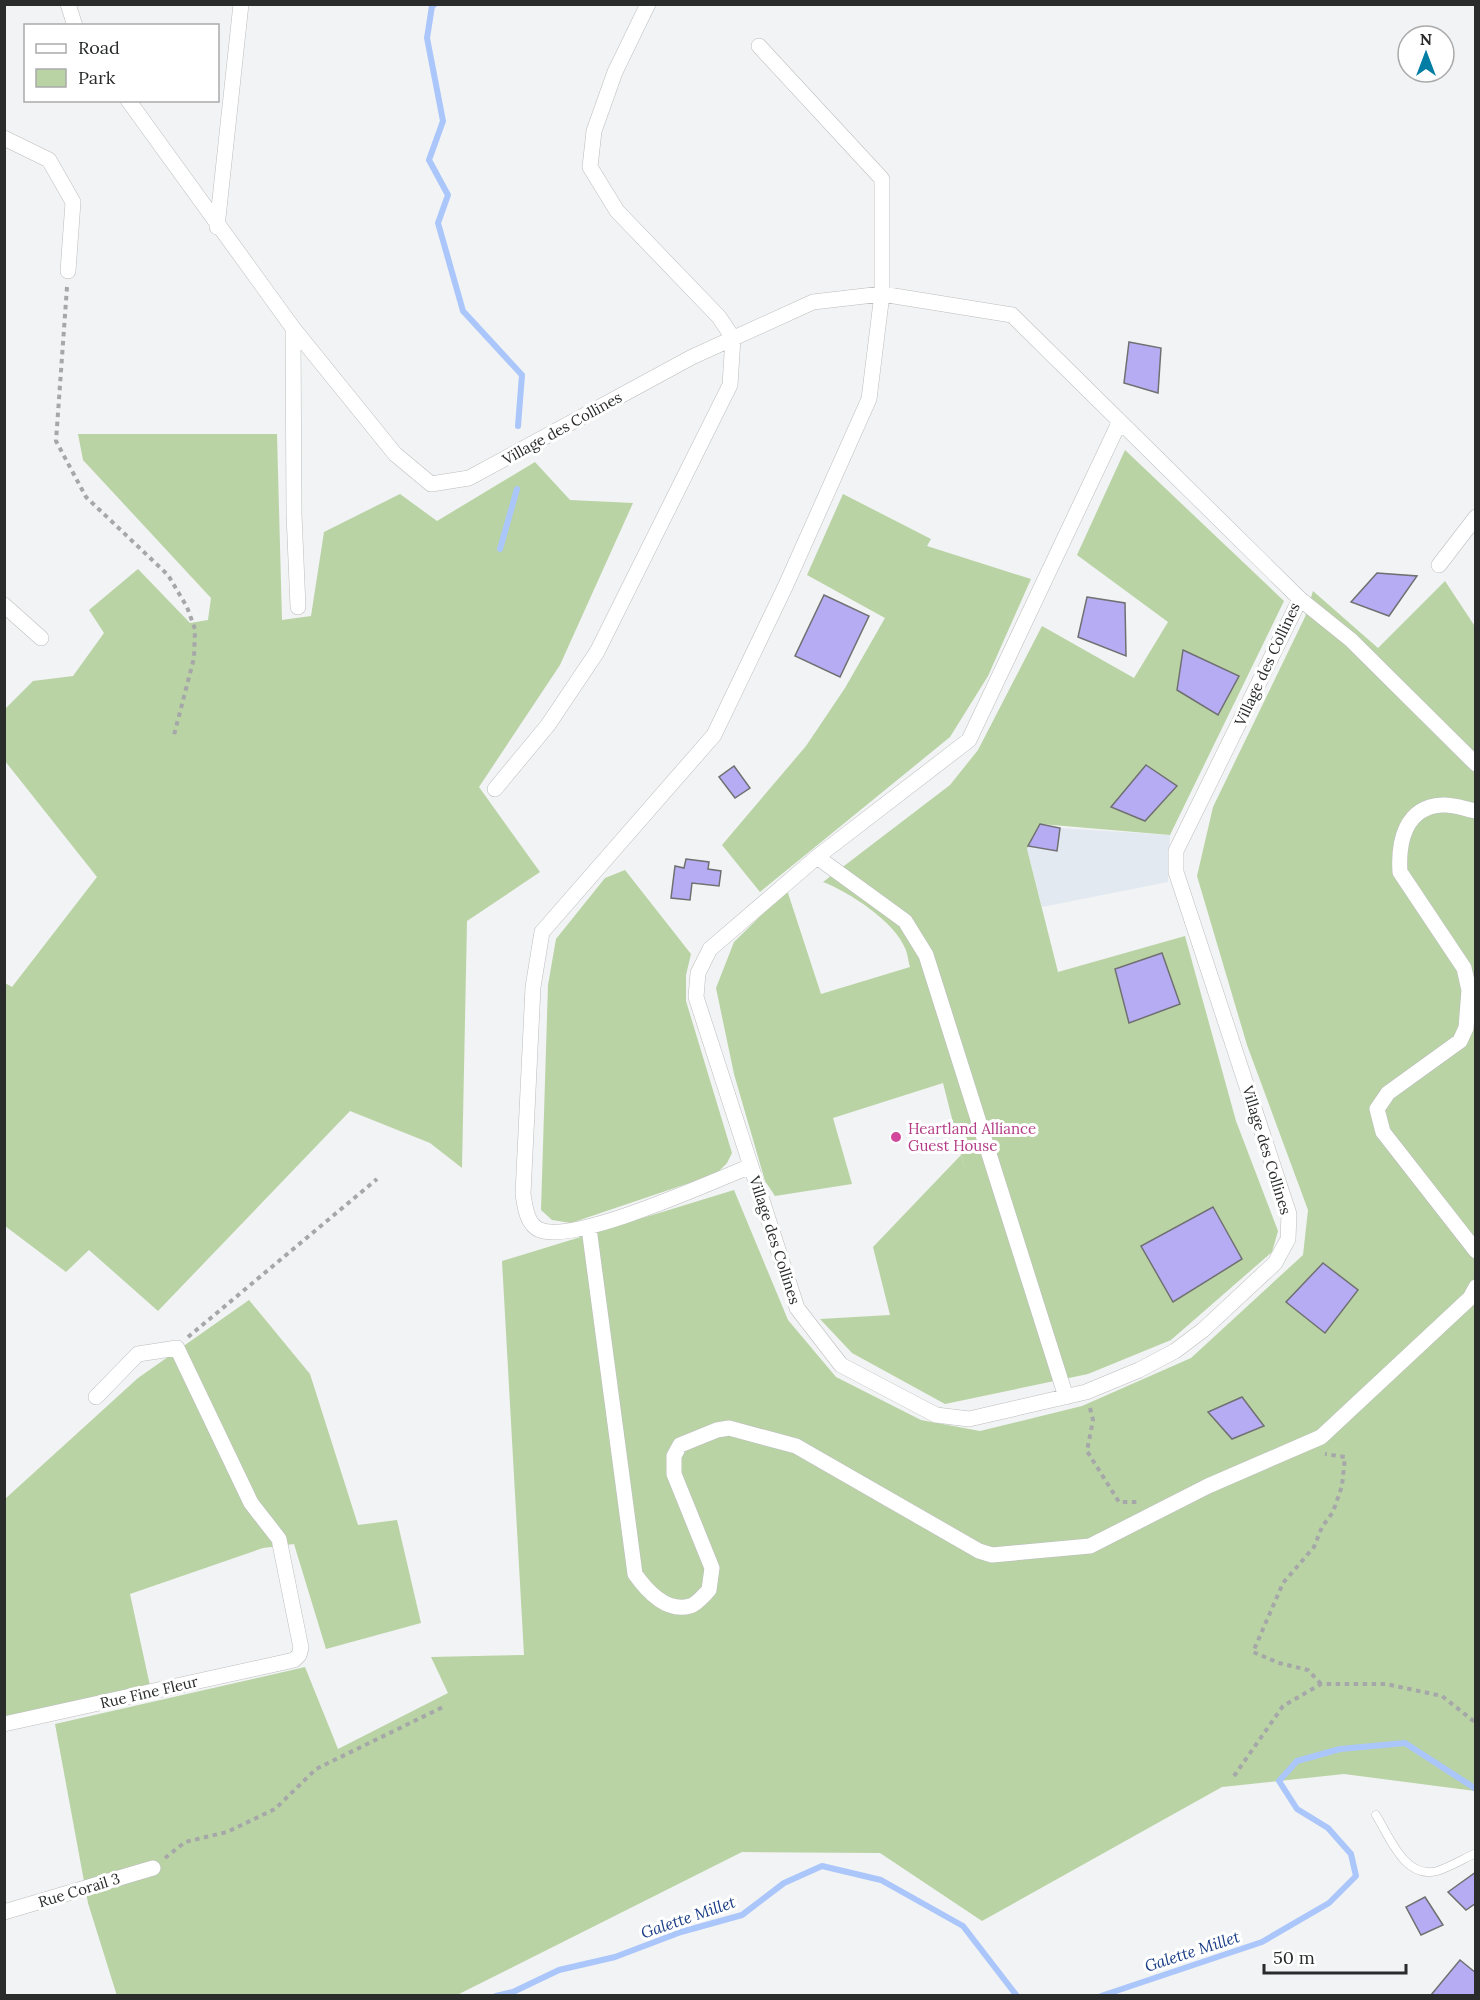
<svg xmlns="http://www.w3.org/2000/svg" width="1480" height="2000" font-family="Lora,serif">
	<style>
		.built { fill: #e3e9f1 }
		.green { fill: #b9d3a5 }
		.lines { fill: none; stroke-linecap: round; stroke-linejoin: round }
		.stream { stroke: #aac6fa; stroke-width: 6 }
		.building { fill: #b5acf3; stroke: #707071; stroke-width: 1.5 }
		.lane-casing { stroke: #bcbdbe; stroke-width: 9 }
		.street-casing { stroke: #bcbdbe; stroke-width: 16 }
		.path { stroke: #a6a7a8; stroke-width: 4; stroke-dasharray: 4.5 4.5; stroke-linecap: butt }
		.lane { stroke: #fff; stroke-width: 8 }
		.street { stroke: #fff; stroke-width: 15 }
		.hotel-dot { fill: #d1479c; stroke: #fff; stroke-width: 2 }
		.labels { text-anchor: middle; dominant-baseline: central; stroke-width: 6; stroke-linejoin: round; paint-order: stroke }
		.street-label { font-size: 15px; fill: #2a2b2b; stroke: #fff }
		.hotel-label { font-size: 15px; fill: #b23c85; stroke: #fff; text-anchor: start }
		.water-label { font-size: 16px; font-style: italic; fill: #183b85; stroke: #fff }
	</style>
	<rect width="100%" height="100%" fill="#f2f3f4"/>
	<path class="built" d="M1040,824L1060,828L1170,835L1168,882L1042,907L1027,849Z"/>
	<path class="green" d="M78,434H277L282,620L311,616L324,532L400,494L437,521L535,462L570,500L633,503L560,665L479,787L540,872L467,921L462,1168L430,1143L350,1111L158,1311L89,1250L66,1272L5,1226V983L12,987L97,877L5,761V709L33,681L73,676L104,633L89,610L138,569L190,623L208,620L211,598L83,460Z
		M1125,450L1284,601L1170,835L1041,824L1027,849L1058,972L1185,936L1236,1121L1278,1231L1272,1252L1171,1340L1088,1374L945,1404L852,1353L820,1319L890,1315L873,1247L961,1155L966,1174L943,1083L833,1118L852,1184L775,1196L765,1181L734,1074L716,988L734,942L787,890L821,994L910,967C908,961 908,954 905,948C894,921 849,892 823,882L950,785L978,750L1042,626L1134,678L1168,622L1077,555Z
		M843,494L931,539L927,546L1031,579L988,676L950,737L760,892L722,845L806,746L845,688L885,618L807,575Z
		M1445,581L1476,628L1475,1791L1344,1774L1222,1787L982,1921L880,1853L742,1852L457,1995L117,1996L88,1903L55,1724L305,1667L338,1749L448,1693L431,1657L524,1655L502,1261L734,1190L788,1320L836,1377L921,1420L980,1431L1082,1406L1191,1358L1303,1255L1308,1210L1247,1045L1197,876L1213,807L1305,617L1313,591L1378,648Z
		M625,870L691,954L686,975V1001L732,1153L727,1163L716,1174L571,1223L552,1220L541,1210L548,985L556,939L605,878Z
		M249,1300L310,1374L358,1525L397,1520L421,1623L326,1649L294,1544L263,1548L130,1594L152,1695L5,1729V1499L138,1378Z"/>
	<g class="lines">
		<path class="stream" d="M435,4L432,6L427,38L443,121L429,160L448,195L438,223L463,311L522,375L518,426
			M500,549L517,489
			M496,1996L513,1992L559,1970L615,1957L681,1932L742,1915L784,1883L822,1866L881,1880L963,1926L1017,1996
			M1101,1996L1262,1942L1329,1903L1356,1876L1351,1854L1328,1828L1297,1809L1279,1781L1297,1761L1340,1749L1405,1743L1476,1789"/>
	</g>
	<path class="building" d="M1129,342L1161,348L1158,393L1124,383Z
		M1377,573L1417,576L1389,616L1351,602Z
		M824,595L869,616L840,677L795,656Z
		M1087,597L1125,603L1126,656L1078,637Z
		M1183,650L1239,676L1218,715L1177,690Z
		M1146,765L1177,786L1145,821L1111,807Z
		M734,766L750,788L735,798L719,777Z
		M1040,824L1060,828L1057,851L1028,846Z
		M686,859L709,862L708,869L721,871L719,886L692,883L690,900L671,898L675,866L684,868Z
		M1162,953L1180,1004L1129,1023L1115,969Z
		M1213,1207L1242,1259L1173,1302L1141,1246Z
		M1323,1263L1358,1290L1325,1333L1286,1302Z
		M1242,1397L1264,1426L1232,1439L1208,1412Z
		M1476,1872V1903L1466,1910L1448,1892Z
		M1425,1897L1443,1925L1421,1935L1406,1907Z
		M1460,1960L1476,1973V1995H1431Z"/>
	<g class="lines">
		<defs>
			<path id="lane" d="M1376,1815C1389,1836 1405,1880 1437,1871C1450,1867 1463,1859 1476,1853"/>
			<path id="street" d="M68,4L75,26
				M128,100L293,328L395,454L431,484L469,478L692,357L813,302L882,294L1012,315L1300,599L1351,640L1476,764
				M4,138L49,160L73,202L68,271
				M217,227L241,4
				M293,328L294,514L298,607
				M1119,423L969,740L817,857L710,949L698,973L696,997L797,1308L841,1365L936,1415L969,1419L1086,1392L1139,1370L1175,1351L1203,1330L1275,1263L1288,1239L1289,1214L1176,872V851L1300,599
				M1439,565L1476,517
				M4,605L41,638
				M495,789L548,725L597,652L730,385L733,338L719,317L617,211L590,167L594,131L615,72L648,4
				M1476,811C1465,809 1453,804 1442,805C1405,807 1398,842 1400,872L1464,968L1469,990L1466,1028L1460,1041L1388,1093L1377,1109L1383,1132L1476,1251
				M817,857L905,921L926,955L1066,1397
				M751,1166C711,1182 575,1244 540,1230C527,1225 525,1207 523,1194L533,987L542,932L714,735L786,585L869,399L882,294V179L759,46
				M589,1228L635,1574C647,1591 666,1613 690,1606C697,1604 704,1595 709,1590L712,1568L674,1474V1456L680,1445L717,1430L729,1428L796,1446L979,1551L992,1555L1090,1546L1208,1486L1321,1437L1470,1298L1476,1287
				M4,1724L294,1660L299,1655L301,1648L279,1539L251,1503L177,1348L138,1354L96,1397
				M4,1912L153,1868"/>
		</defs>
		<use href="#lane" class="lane-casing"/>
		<use href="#street" class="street-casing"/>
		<path class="path" d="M67,287L56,441L86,497L168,575L187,607L195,629L194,658L174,735
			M188,1337L377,1179
			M1090,1408L1093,1420L1087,1451L1119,1502H1139
			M1321,1684L1308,1670L1279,1663L1253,1652L1283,1583L1314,1547L1322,1527L1333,1512L1342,1486L1345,1457L1325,1454
			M1234,1776L1283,1706L1321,1684H1386L1442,1696L1476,1723
			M165,1858L185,1842L227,1832L275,1809L316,1769L443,1707"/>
		<use href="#lane" class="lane"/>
		<use href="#street" class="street"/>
	</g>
	<circle class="hotel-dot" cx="896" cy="1137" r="6"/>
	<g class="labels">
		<g class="street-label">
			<text transform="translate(562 428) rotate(-29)">Village des Collines</text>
			<text transform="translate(1267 664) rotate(-65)">Village des Collines</text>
			<text transform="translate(1267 1150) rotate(73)">Village des Collines</text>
			<text transform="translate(775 1240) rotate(72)">Village des Collines</text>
			<text transform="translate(149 1692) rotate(-13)">Rue Fine Fleur</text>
			<text transform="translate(79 1890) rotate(-17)">Rue Corail 3</text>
		</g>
		<g class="hotel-label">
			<text x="908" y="1128">Heartland Alliance<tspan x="908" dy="17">Guest House</tspan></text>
		</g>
		<g class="water-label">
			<text transform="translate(688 1917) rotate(-19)">Galette Millet</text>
			<text transform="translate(1192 1951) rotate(-18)">Galette Millet</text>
		</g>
	</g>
	<rect width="1480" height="2000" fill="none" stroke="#2a2b2b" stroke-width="12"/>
	<rect x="24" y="24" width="195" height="78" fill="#ffffff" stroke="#aaaaaa" stroke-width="1.5"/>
	<rect x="36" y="44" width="30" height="9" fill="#ffffff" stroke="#aaaaaa" stroke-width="1.5"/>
	<text x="78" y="54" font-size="18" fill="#2a2b2b">Road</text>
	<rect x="36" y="69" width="30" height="18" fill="#b9d3a5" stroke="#aaaaaa" stroke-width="1.5"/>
	<text x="78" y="84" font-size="18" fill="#2a2b2b">Park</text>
	<g transform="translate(1426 54)"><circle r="28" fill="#ffffff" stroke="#aaaaaa" stroke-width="1.5"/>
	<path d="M0-4.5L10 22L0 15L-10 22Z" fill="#027da4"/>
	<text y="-9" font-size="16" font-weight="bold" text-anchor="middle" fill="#2a2b2b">N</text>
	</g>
	<path d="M1264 1964v9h142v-9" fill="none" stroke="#2a2b2b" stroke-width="3"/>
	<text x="1273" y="1964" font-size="18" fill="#2a2b2b" stroke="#ffffff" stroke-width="4.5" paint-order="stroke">50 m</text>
</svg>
